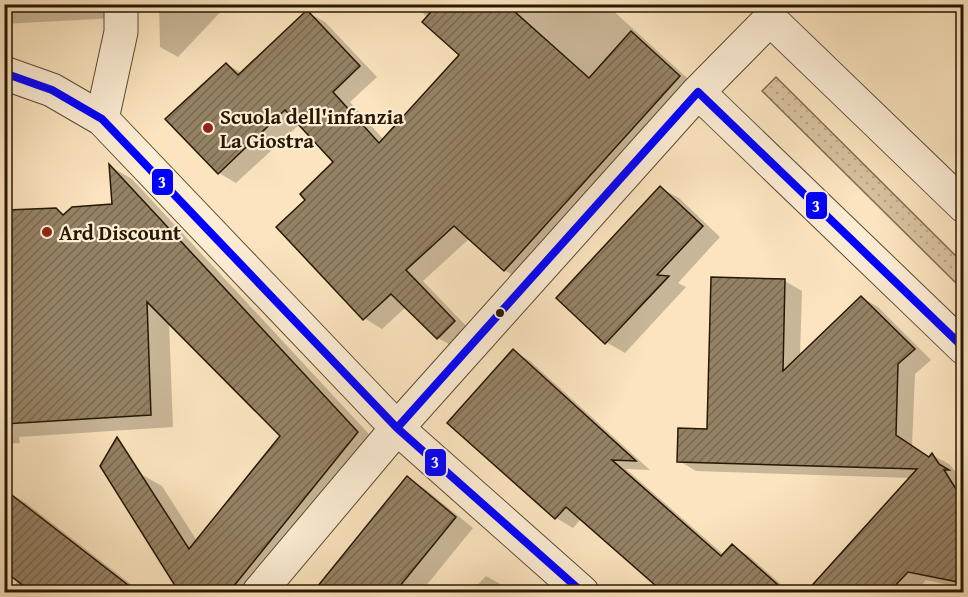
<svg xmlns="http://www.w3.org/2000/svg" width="968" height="597" font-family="'Gentium Book Plus',serif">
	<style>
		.garden { fill: url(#garden-dots); stroke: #7f6c51; stroke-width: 1.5 }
		.shadow { fill: #0003 }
		.building { fill: url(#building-hatch); stroke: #271803; stroke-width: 1.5 }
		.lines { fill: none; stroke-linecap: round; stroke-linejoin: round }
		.street-casing { stroke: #5c4b32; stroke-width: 35 }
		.street { stroke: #fcedd5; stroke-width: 33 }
		.bus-1-casing { stroke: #fcedd5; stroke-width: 12 }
		.bus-1 { stroke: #00f; stroke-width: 8 }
		.poi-dot { fill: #8f2418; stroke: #fcedd5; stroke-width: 2 }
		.bus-dot { fill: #271803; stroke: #fcedd5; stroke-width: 2 }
		.labels { text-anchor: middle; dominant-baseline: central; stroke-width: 4.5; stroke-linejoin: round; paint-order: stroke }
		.poi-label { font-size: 21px; font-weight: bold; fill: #271803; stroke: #fcedd5; text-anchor: start }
		.line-badge { stroke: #fcedd5; stroke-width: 2 }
		.badge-label { font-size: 16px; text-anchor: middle; font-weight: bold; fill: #fff }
	</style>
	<defs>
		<pattern id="garden-dots" width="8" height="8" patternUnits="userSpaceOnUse" patternTransform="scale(1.5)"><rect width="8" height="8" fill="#d7c19f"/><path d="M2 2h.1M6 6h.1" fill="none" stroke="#b9a587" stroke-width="1.8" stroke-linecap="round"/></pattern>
		<pattern id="building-hatch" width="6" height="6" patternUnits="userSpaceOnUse" patternTransform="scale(1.5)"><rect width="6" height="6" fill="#958265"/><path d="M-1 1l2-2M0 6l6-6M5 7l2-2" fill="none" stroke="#7a6951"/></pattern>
	</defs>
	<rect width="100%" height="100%" fill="#fbe4bf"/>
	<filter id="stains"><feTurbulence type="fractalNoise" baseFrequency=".00333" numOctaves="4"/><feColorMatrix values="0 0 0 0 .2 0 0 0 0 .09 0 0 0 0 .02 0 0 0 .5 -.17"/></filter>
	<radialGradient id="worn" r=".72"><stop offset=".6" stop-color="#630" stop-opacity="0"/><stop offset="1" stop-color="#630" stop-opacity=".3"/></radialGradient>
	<path class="garden" d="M776,77L963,263V290L762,91Z"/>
	<path class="shadow" d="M4,4H115L116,18L4,24Z
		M159,4H228L178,57L160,47Z
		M415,4H611L609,7L697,87L522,280L504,270L470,238L423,281L472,332L456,348L438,338L406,307L382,329L364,318L308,200L335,162L300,124L236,183L219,173L226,64L242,73L307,12L325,22L377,77L350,102L384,140L461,55Z
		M4,119L13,124L4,144Z
		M111,167L132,179L380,446L261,592H181L109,477L139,473L162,486L197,541L282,436L169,322L173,427L19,437L20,443L4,444V212L55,209L66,215L113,206Z
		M660,188L679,198L720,237L678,283L686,287L625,353L606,342Z
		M785,281L802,291L800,356L861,297L878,307L931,360L915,374L912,446L930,458L932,455L949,464L962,479H959L964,486V588L926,580L915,592H808L912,478L696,471L679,461L708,431Z
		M513,351L530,361L650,470L626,469L724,555L732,546L749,556L790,592H665L582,518L573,528L556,518L449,422Z
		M407,478L425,489L473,528L421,592H314Z
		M4,490L26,503L141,592H9L19,580Z
		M486,576L504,586L512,592H471Z"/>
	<path class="building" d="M438,4H506L589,78L631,31L680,76L504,271L454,226L406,270L455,321L437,339L391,294L363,320L276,227L305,200L300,194L333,162L285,110L218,174L165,119L226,63L238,75L307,10L360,66L333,92L379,143L459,55L422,22Z
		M109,164L358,432L229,592H179L100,466L117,437L189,549L280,436L147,302L151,415L4,424V222H8L7,210L56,208L63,215L72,207L112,204Z
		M660,186L703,226L657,275L669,276L605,344L556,298Z
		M711,277L785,279L783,371L861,296L915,349L898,364L896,435L929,457L932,453L939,464L949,470H944L963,500V583L908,572L889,592H806L917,469L677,462L678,428L707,429Z
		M513,349L636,461L612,460L721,556L732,544L786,592H663L566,507L555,519L447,423Z
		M407,476L456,517L395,592H313Z
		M4,489L137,592H32L4,571Z"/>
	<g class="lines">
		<defs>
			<path id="street" d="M4,73L52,90L102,119L397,428L582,592
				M698,92L770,19L964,206
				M102,119L121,32V4
				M259,592L397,428L698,92L964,348"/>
		</defs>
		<use href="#street" class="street-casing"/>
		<use href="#street" class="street"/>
		<defs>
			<path id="bus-1" d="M4,73L52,90L102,119L397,428L582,592
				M397,428L698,92L964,348"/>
		</defs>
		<use href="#bus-1" class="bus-1-casing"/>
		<use href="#bus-1" class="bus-1"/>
	</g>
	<g class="poi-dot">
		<circle cx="208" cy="128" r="6"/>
		<circle cx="47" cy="232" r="6"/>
	</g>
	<circle class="bus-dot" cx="500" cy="313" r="5"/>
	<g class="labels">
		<g class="poi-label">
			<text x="220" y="116">Scuola dell'infanzia<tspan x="220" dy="24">La Giostra</tspan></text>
			<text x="59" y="232">Ard Discount</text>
		</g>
	</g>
	<g class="line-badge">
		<rect x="151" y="168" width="23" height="28" rx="6" fill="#00f"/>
		<rect x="805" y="191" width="23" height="29" rx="6" fill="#00f"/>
		<rect x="424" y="448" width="23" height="29" rx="6" fill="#00f"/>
	</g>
	<g class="badge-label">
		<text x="162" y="188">3</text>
		<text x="816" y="212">3</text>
		<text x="435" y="468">3</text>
	</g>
	<rect width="968" height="597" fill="none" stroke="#fbe4bf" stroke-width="24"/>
	<rect x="6" y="6" width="956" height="585" fill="none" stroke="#271803" stroke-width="3"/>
	<rect x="12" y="12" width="944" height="573" fill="none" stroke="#271803" stroke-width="1.5"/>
	<rect width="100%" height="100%" filter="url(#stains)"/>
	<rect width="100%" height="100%" fill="url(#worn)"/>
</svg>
